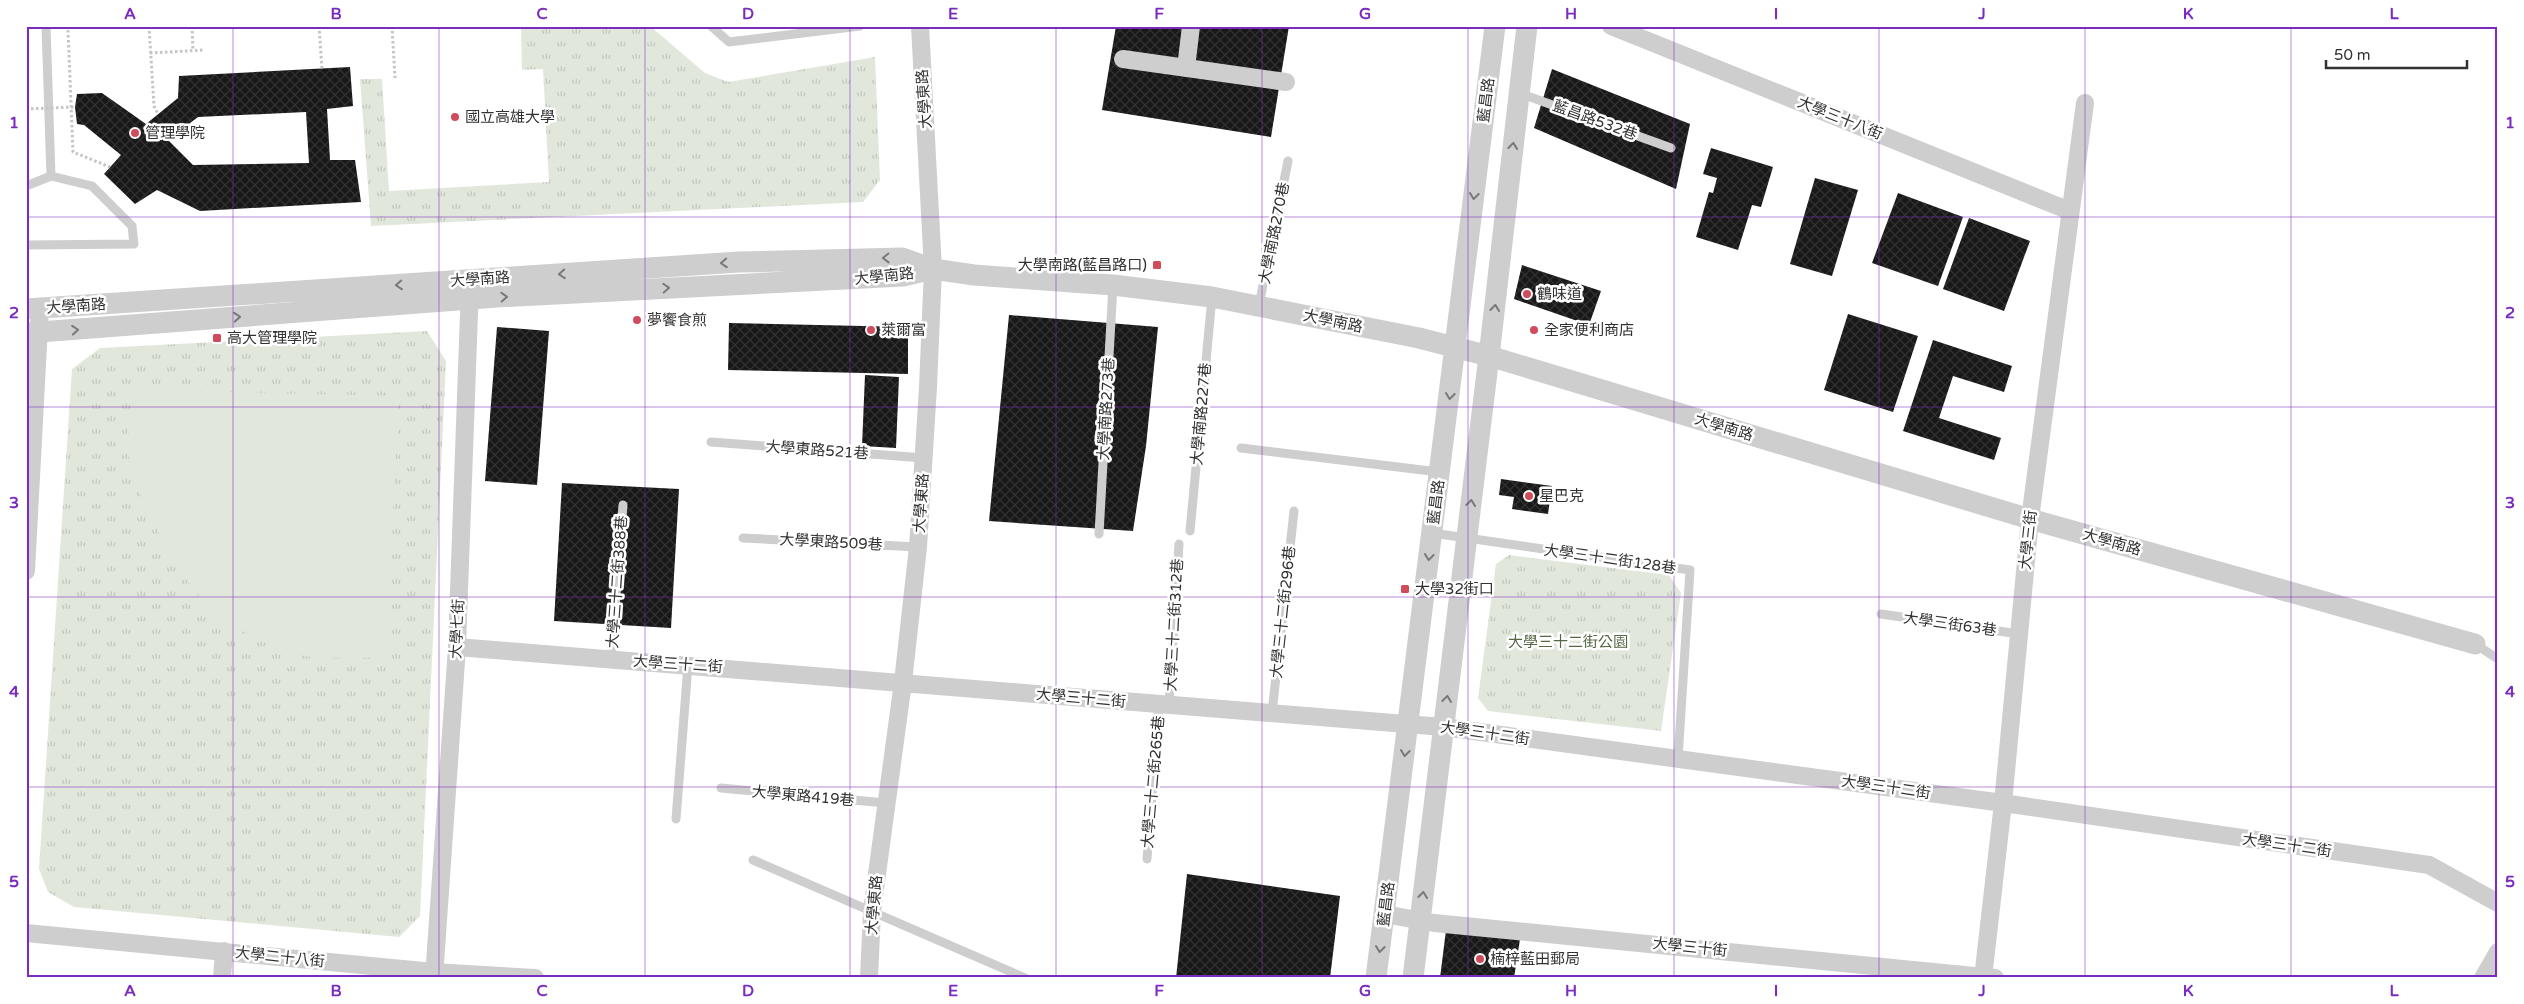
<svg xmlns="http://www.w3.org/2000/svg" width="2524" height="1004" font-family="'Varela Round','Noto Sans TC',sans-serif">
	<style>
		.grass { fill: url(#grass-tufts) }
		.pitch { fill: #e2e7dc }
		.building { fill: url(#building-cross-hatch); fill-rule: evenodd }
		.lines { fill: none; stroke-linecap: round; stroke-linejoin: round }
		.path { stroke: #c5c5c5; stroke-width: 3; stroke-dasharray: 2.5 2.5; stroke-linecap: butt }
		.service { stroke: #cecece; stroke-width: 9 }
		.minor { stroke: #cecece; stroke-width: 18 }
		.tertiary { stroke: #cecece; stroke-width: 21 }
		.path-bridge { stroke: #c5c5c5; stroke-width: 3; stroke-dasharray: 2.5 2.5; stroke-linecap: butt }
		.oneway { stroke: #787878 }
		.grid { fill: none; stroke: #7b2cbf; stroke-width: 1; stroke-opacity: 0.55 }
		.poi-dot { fill: #d04b5c; stroke: #fff; stroke-width: 2 }
		.labels { text-anchor: middle; dominant-baseline: central; stroke-width: 5; stroke-linejoin: round; paint-order: stroke }
		.street-label { font-size: 15px; fill: #313131; stroke: #fff }
		.poi-label { font-size: 15px; fill: #313131; stroke: #fff; text-anchor: start }
		.park-label { font-size: 15px; fill: #566844; stroke: #fff }
		.neatline { fill: none; stroke: #7b2cbf; stroke-width: 2 }
		.grid-label { font-size: 16px; text-anchor: middle; font-weight: bold; fill: #7b2cbf }
	</style>
	<defs>
		<pattern id="grass-tufts" width="24" height="20" patternUnits="userSpaceOnUse" patternTransform="scale(1.25)"><rect width="24" height="20" fill="#e2e7dc"/><path d="M3 7l-1-3M5 7V3M7 7l1-3M15 17l-1-3M17 17v-4M19 17l1-3" fill="none" stroke="#c2c7bd"/></pattern>
		<pattern id="building-cross-hatch" width="8" height="8" patternUnits="userSpaceOnUse" patternTransform="scale(1.25)"><rect width="8" height="8" fill="#181818"/><path d="M0 0l8 8M0 8l8-8" fill="none" stroke="#313131"/></pattern>
	</defs>
	<rect width="100%" height="100%" fill="#fff"/>
	<path class="grass" d="M521,26H650L705,73L728,82L875,57L880,180L863,202L371,226L360,79H382L389,191L549,182L543,69L522,70Z
		M427,331L446,361L420,916L399,937L74,907L48,892L39,869L72,369L100,348Z
		M1509,555L1669,575L1681,593L1661,731L1488,711L1478,698L1496,564Z"/>
	<path class="pitch" d="M132,390L399,396L386,657C358,658 310,661 284,651C213,625 178,580 149,512C142,497 133,479 130,462C126,439 130,414 132,390Z"/>
	<path class="building" d="M1116,26H1289L1271,137L1102,110Z
		M350,67L353,106L327,109L330,160H355L361,202L200,211L157,190L135,204L104,174L121,155L84,125L77,124L75,107L77,94L102,93L146,124L178,98L179,76ZM306,112L309,163L193,165L168,140L198,117Z
		M1552,69L1690,124L1676,189L1534,128Z
		M1711,148L1773,167L1761,207L1752,205L1738,250L1696,237L1709,192L1713,193L1717,178L1703,174Z
		M1815,178L1858,190L1832,276L1790,264Z
		M1898,193L1963,217L1938,286L1872,263Z
		M1969,218L2030,241L2004,311L1943,289Z
		M1522,265L1601,291L1589,325L1514,299Z
		M1848,314L1918,336L1893,412L1824,390Z
		M1009,315L1158,327L1146,446L1133,531L989,521Z
		M729,323L908,327V374L728,370Z
		M497,327L549,331L537,485L485,481Z
		M1933,340L2012,366L2004,392L1953,376L1939,418L2001,438L1994,460L1903,431Z
		M865,375L899,377L896,448L862,446Z
		M1501,479L1552,486L1548,514L1512,509L1514,497L1499,495Z
		M562,483L679,489L671,628L554,621Z
		M1187,874L1340,896L1330,978H1176Z
		M1446,930L1520,939L1514,978H1440Z"/>
	<g class="lines">
		<path class="path" d="M149,26L154,106L158,114
			M192,26L193,51
			M319,26L322,69
			M392,26L395,78
			M68,30L73,152L110,167
			M150,53L204,50
			M26,145V157"/>
		<path class="service" d="M46,26L51,176
			M711,26L729,42L860,26
			M1519,93L1671,148
			M26,186L51,176L92,186L132,226L134,244L26,245
			M1259,305L1288,161
			M711,442L924,458
			M1241,448L1439,472
			M1190,531L1212,297
			M1432,533L1690,570L1678,759
			M1099,534L1113,285
			M743,538L918,547
			M1881,614L2019,634
			M2475,644L2498,659
			M611,659L623,505
			M1169,705L1179,544
			M1272,713L1294,511
			M721,788L886,803
			M676,819L688,665
			M1147,859L1159,704
			M753,860L1025,978"/>
		<path class="minor" d="M1611,26L2070,211
			M1123,59L1286,82
			M1186,68L1191,26
			M26,571L40,308
			M457,647L1443,727L2003,803L2429,865L2498,903
			M1384,914L1434,923L1995,978
			M26,933L434,972L535,978
			M222,978L224,951
			M434,978L457,647L470,285
			M869,978L872,911L903,682L918,547L928,387L933,269L920,26
			M1983,978L2003,803L2030,519L2085,103
			M2483,978L2498,952"/>
		<path class="tertiary" d="M26,309L739,262L902,258L933,269L974,275L1113,285L1212,297L1419,338L1489,356L2030,519L2475,644
			M26,333L497,297L903,276L933,269
			M1376,978L1495,26
			M1413,978L1489,356L1527,26"/>
		<path class="path-bridge" d="M26,109L75,107"/>
	</g>
	<defs><path id="oneway-chevron" d="M-2-3.5L2.5 0L-2 3.5" fill="none" stroke-width="1.6" stroke-linecap="round" stroke-linejoin="round" transform="scale(1.25)"/></defs>
	<g class="oneway">
		<use href="#oneway-chevron" transform="translate(1513 146) rotate(-84)"/>
		<use href="#oneway-chevron" transform="translate(1474 196) rotate(97)"/>
		<use href="#oneway-chevron" transform="translate(886 258) rotate(179)"/>
		<use href="#oneway-chevron" transform="translate(724 263) rotate(176)"/>
		<use href="#oneway-chevron" transform="translate(562 274) rotate(176)"/>
		<use href="#oneway-chevron" transform="translate(399 285) rotate(176)"/>
		<use href="#oneway-chevron" transform="translate(666 288) rotate(-3)"/>
		<use href="#oneway-chevron" transform="translate(504 297) rotate(-3)"/>
		<use href="#oneway-chevron" transform="translate(1495 308) rotate(-84)"/>
		<use href="#oneway-chevron" transform="translate(237 317) rotate(-5)"/>
		<use href="#oneway-chevron" transform="translate(75 330) rotate(-5)"/>
		<use href="#oneway-chevron" transform="translate(1450 396) rotate(97)"/>
		<use href="#oneway-chevron" transform="translate(1471 503) rotate(-83)"/>
		<use href="#oneway-chevron" transform="translate(1429 557) rotate(97)"/>
		<use href="#oneway-chevron" transform="translate(1447 699) rotate(-83)"/>
		<use href="#oneway-chevron" transform="translate(1405 753) rotate(97)"/>
		<use href="#oneway-chevron" transform="translate(1423 895) rotate(-83)"/>
		<use href="#oneway-chevron" transform="translate(1380 949) rotate(97)"/>
	</g>
	<path class="grid" d="M233,26V978M439,26V978M645,26V978M850,26V978M1056,26V978M1262,26V978M1468,26V978M1674,26V978M1879,26V978M2085,26V978M2291,26V978M26,217H2498M26,407H2498M26,597H2498M26,787H2498"/>
	<g class="poi-dot">
		<circle cx="455" cy="117" r="5"/>
		<circle cx="135" cy="133" r="5"/>
		<rect x="1152" y="260" width="10" height="10" rx="2.5"/>
		<circle cx="1527" cy="294" r="5"/>
		<circle cx="637" cy="320" r="5"/>
		<circle cx="871" cy="330" r="5"/>
		<circle cx="1534" cy="330" r="5"/>
		<rect x="212" y="333" width="10" height="10" rx="2.5"/>
		<circle cx="1529" cy="496" r="5"/>
		<rect x="1400" y="584" width="10" height="10" rx="2.5"/>
		<circle cx="1480" cy="959" r="5"/>
	</g>
	<g class="labels">
		<g class="street-label">
			<text transform="translate(924 99) rotate(-94)">大學東路</text>
			<text transform="translate(1486 100) rotate(-83)">藍昌路</text>
			<text transform="translate(1840 118) rotate(22)">大學三十八街</text>
			<text transform="translate(1595 120) rotate(20)">藍昌路532巷</text>
			<text transform="translate(1274 233) rotate(-79)">大學南路270巷</text>
			<text transform="translate(884 276) rotate(-6)">大學南路</text>
			<text transform="translate(480 279) rotate(-4)">大學南路</text>
			<text transform="translate(76 306) rotate(-4)">大學南路</text>
			<text transform="translate(1333 321) rotate(12)">大學南路</text>
			<text transform="translate(1106 409) rotate(-87)">大學南路273巷</text>
			<text transform="translate(1201 414) rotate(-85)">大學南路227巷</text>
			<text transform="translate(1724 427) rotate(17)">大學南路</text>
			<text transform="translate(817 450) rotate(4)">大學東路521巷</text>
			<text transform="translate(1436 502) rotate(-83)">藍昌路</text>
			<text transform="translate(921 503) rotate(-86)">大學東路</text>
			<text transform="translate(2028 540) rotate(-84)">大學三街</text>
			<text transform="translate(831 542) rotate(3)">大學東路509巷</text>
			<text transform="translate(2112 542) rotate(16)">大學南路</text>
			<text transform="translate(1610 559) rotate(8)">大學三十二街128巷</text>
			<text transform="translate(617 582) rotate(-86)">大學三十二街388巷</text>
			<text transform="translate(1283 612) rotate(-84)">大學三十二街296巷</text>
			<text transform="translate(1950 624) rotate(8)">大學三街63巷</text>
			<text transform="translate(1174 625) rotate(-87)">大學三十二街312巷</text>
			<text transform="translate(457 629) rotate(-87)">大學七街</text>
			<text transform="translate(678 664) rotate(4)">大學三十二街</text>
			<text transform="translate(1081 698) rotate(5)">大學三十二街</text>
			<text transform="translate(1485 733) rotate(8)">大學三十二街</text>
			<text transform="translate(1153 782) rotate(-85)">大學三十二街265巷</text>
			<text transform="translate(1886 787) rotate(8)">大學三十二街</text>
			<text transform="translate(803 796) rotate(5)">大學東路419巷</text>
			<text transform="translate(2287 845) rotate(8)">大學三十二街</text>
			<text transform="translate(1386 904) rotate(-83)">藍昌路</text>
			<text transform="translate(874 905) rotate(-85)">大學東路</text>
			<text transform="translate(1690 947) rotate(6)">大學三十街</text>
			<text transform="translate(280 957) rotate(6)">大學二十八街</text>
		</g>
		<g class="poi-label">
			<text x="465" y="117">國立高雄大學</text>
			<text x="145" y="133">管理學院</text>
			<text x="1147" y="265" text-anchor="end">大學南路(藍昌路口)</text>
			<text x="1537" y="294">鶴味道</text>
			<text x="647" y="320">夢饗食煎</text>
			<text x="881" y="330">萊爾富</text>
			<text x="1544" y="330">全家便利商店</text>
			<text x="227" y="338">高大管理學院</text>
			<text x="1539" y="496">星巴克</text>
			<text x="1415" y="589">大學32街口</text>
			<text x="1490" y="959">楠梓藍田郵局</text>
		</g>
		<g class="park-label">
			<text x="1568" y="642">大學三十二街公園</text>
		</g>
	</g>
	<rect width="2524" height="1004" fill="none" stroke="#ffffff" stroke-width="55"/>
	<path d="M2326 60v8h141v-8" fill="none" stroke="#313131" stroke-width="2.5"/>
	<text x="2334" y="60" font-size="15" fill="#313131" stroke="#ffffff" stroke-width="4" paint-order="stroke">50 m</text>
	<rect x="28" y="28" width="2468" height="948" class="neatline"/>
	<g class="grid-label">
		<text x="130" y="19">A</text>
		<text x="336" y="19">B</text>
		<text x="542" y="19">C</text>
		<text x="748" y="19">D</text>
		<text x="953" y="19">E</text>
		<text x="1159" y="19">F</text>
		<text x="1365" y="19">G</text>
		<text x="1571" y="19">H</text>
		<text x="1776" y="19">I</text>
		<text x="1982" y="19">J</text>
		<text x="2188" y="19">K</text>
		<text x="2394" y="19">L</text>
		<text x="14" y="128">1</text>
		<text x="2510" y="128">1</text>
		<text x="14" y="318">2</text>
		<text x="2510" y="318">2</text>
		<text x="14" y="508">3</text>
		<text x="2510" y="508">3</text>
		<text x="14" y="697">4</text>
		<text x="2510" y="697">4</text>
		<text x="14" y="887">5</text>
		<text x="2510" y="887">5</text>
		<text x="130" y="996">A</text>
		<text x="336" y="996">B</text>
		<text x="542" y="996">C</text>
		<text x="748" y="996">D</text>
		<text x="953" y="996">E</text>
		<text x="1159" y="996">F</text>
		<text x="1365" y="996">G</text>
		<text x="1571" y="996">H</text>
		<text x="1776" y="996">I</text>
		<text x="1982" y="996">J</text>
		<text x="2188" y="996">K</text>
		<text x="2394" y="996">L</text>
	</g>
</svg>
